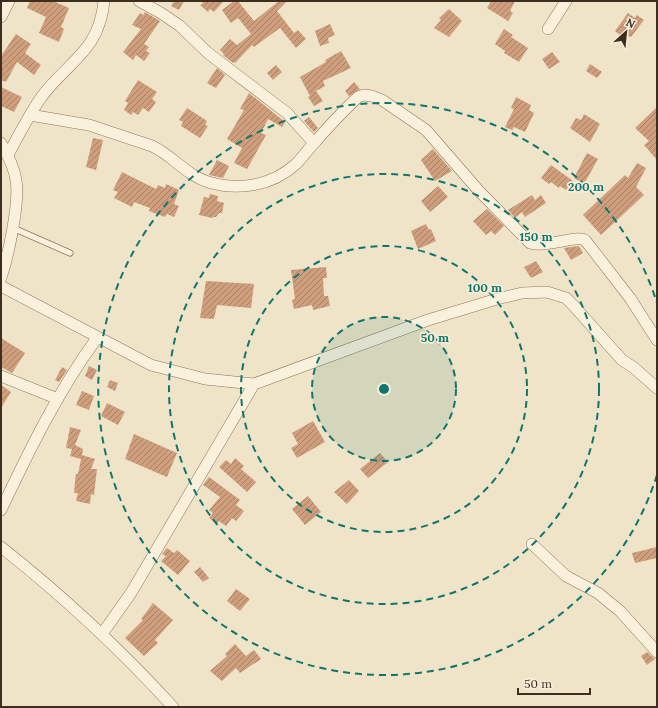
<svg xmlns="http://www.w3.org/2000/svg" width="658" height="708" font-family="Lora,serif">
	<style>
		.building { fill: url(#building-hatch) }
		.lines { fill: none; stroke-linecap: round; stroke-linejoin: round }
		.lane-casing { stroke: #8d765c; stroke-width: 7 }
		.street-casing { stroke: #8d765c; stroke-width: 12 }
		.lane { stroke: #faf1dc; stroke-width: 5.5 }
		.street { stroke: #faf1dc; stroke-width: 11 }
		.ring { fill: none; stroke: #0f766e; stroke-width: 2; stroke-dasharray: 7 5 }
		.centre { fill: #0f766e; stroke: #f7eed8; stroke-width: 2 }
		.ring-label { font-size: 12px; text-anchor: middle; font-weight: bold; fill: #0f766e; stroke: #f7eed8; stroke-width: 3.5; stroke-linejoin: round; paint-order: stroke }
	</style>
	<defs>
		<pattern id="building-hatch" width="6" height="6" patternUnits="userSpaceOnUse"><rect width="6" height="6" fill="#cf9f7d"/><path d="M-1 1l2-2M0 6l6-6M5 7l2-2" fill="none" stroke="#a98266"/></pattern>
	</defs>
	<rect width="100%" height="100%" fill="#f0e4c8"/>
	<path class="building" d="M30,1H53L69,8L61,27L64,29L59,42L39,33L46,17L27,8Z
		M174,1H184L179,10L171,6Z
		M201,1H224L214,12L210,9L208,12L200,5L203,3Z
		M234,1H238L254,21L279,1H287L277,11L294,33L298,30L306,39L296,48L280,28L254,47L252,45L235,63L234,62L233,63L223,55L224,54L220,50L230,39L237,45L251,34L238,18L231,23L222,10Z
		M491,1H515L510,11L513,13L508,21L487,8Z
		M449,9L462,21L449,37L434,28L441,20L439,18Z
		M145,12L160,21L144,44L149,47L146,51L150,53L144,61L136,55L133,60L123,52L141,29L132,25L140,13L143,15Z
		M628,13L635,18L637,15L644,20L631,37L623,34L621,36L615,31Z
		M330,24L335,35L328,38L329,43L320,46L315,31Z
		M504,29L513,35L511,37L528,48L519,62L504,53L505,51L495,44Z
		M16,34L31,44L25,53L41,65L34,75L17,62L6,82L1,80V56Z
		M341,51L351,68L323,81L325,86L316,91L323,101L314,106L308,97L310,96L300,77L326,62L325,60Z
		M552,52L560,62L549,69L542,59Z
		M590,64L602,72L597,78L586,71Z
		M276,65L282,72L273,80L267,73Z
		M217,68L225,75L216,88L207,83Z
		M138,80L157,92L152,99L156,102L149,112L143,108L138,115L133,112L131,115L124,110L128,103L125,101Z
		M354,82L360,89L349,96L345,91Z
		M1,87L22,97L14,112L1,106Z
		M249,93L285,122L282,127L268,119L261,133L266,135L247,169L234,163L242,148L227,139L244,110L240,109Z
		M516,97L531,105L529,110L534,113L525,132L514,127L512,130L505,127L514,109L511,108Z
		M657,107V160L644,145L649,141L635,128Z
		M187,108L207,121L205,125L208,126L200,138L181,126L183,122L179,120Z
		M584,114L600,124L590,142L570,128L576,118L581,120Z
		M309,117L318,128L314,132L304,121Z
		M93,138L103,140L96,170L86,167Z
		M433,149L452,171L435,181L421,160Z
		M587,153L598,159L584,184L574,178Z
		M217,160L229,166L223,178L209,175Z
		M637,163L646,168L636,187L644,195L601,235L583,215L625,175L628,178Z
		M551,165L573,181L566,190L560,186L559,188L551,182L549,184L541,178Z
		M122,172L156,189L158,185L165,188L166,184L179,190L174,204L179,206L174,217L167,214L165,217L149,211L150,208L134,202L132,207L114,198L118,192L113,190Z
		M438,186L448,197L430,212L421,201Z
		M210,194L218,196L217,201L224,203L222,213H219L216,217H213L212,218L199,215L204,197L209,198Z
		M532,195L535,200L541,195L546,203L525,217L522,212L515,218L508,210Z
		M487,209L504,226L495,235L491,231L486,235L473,221Z
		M426,224L429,230L431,229L436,241L418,249L411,231Z
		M579,246L583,253L571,260L564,248Z
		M536,261L543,272L531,278L524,267Z
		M326,267L327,278H323L324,296H328L330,306L313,310L312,305L294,309L292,300L295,299L291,270Z
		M206,281L254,284L251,308L217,305L214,319L200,318Z
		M1,338L25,353L12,373L1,367Z
		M89,366L97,370L92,380L85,376Z
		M62,367L67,370L59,382L55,380Z
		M110,380L118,383L115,391L107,387Z
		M1,385L11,392L1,408Z
		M82,391L94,396L89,410L76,405Z
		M107,403L125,412L118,425L101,416Z
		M313,421L325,442L297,458L291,448L298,444L292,433Z
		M70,427L81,430L75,445L83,449L82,455L95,459L91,469H97L94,495L91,494L90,504L76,501L78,493H74L75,482L76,474H78L81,459L70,456L72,449L66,448Z
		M134,434L177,453L167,477L125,459Z
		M380,453L388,462L368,478L360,469Z
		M235,458L244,466L241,469L256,482L247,492L219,467L226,460L231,464Z
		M209,477L240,500L236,505L244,511L236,521L232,518L226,526L219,521L217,524L209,518L213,513L209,510L220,497L203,485Z
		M349,480L359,491L347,504L334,492Z
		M308,496L321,512L305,525L292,509Z
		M657,547V558L635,563L632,553Z
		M167,548L174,553L177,550L190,561L178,575L161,561L166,556L162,554Z
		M200,567L209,578L203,582L194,572Z
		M236,589L250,599L240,611L227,601Z
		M153,603L173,620L155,640L158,643L144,656L125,638L143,620L141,619Z
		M235,644L246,656L254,650L261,659L240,673L236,668L222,681L210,671L227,656L225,654Z
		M647,652L655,659L647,665L641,656Z"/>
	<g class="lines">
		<defs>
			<path id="lane" d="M13,228L70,253"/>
			<path id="street" d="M139,1L161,13L180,26L208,53L287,113L314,143
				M1,17L9,1
				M548,29L566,1
				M30,115L89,125L152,146C172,155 186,175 208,182C239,191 272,186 296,164C303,157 309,148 316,141C329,126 343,111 358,97L364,95L372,96L382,100L426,130L479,191L530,243C546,248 577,235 585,240L630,298L657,340
				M1,143C8,155 14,167 16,180C20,203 8,256 1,278
				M8,155C18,136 28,117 40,99C67,61 99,53 104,1
				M1,286L151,365L205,379L254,384L428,320L497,299L522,293L547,292L566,298L573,305L622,360L633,367L657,388
				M1,376L58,399
				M1,510C29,451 58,391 97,338
				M532,544L566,576L598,593L620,611L657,652
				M1,547C63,596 120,649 173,707
				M102,634L131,593L254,384"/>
		</defs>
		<use href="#lane" class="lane-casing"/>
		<use href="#street" class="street-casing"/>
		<use href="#lane" class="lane"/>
		<use href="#street" class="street"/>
	</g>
	<circle cx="384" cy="389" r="72" fill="#0f766e" fill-opacity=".12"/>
	<g class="ring">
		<circle cx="384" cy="389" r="72"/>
		<circle cx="384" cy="389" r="143"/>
		<circle cx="384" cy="389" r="215"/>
		<path d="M657 475A286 286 0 1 1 657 303"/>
	</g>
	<circle cx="384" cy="389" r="6" class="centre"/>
	<g class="ring-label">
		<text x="586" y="191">200 m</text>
		<text x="536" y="241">150 m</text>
		<text x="485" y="292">100 m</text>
		<text x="435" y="342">50 m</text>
	</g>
	<rect width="658" height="708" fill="none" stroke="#3d2e20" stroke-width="4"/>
	<g transform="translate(626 32) rotate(27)" stroke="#f7eed8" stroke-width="3" paint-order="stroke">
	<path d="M0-3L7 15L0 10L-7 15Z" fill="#3d2e20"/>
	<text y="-6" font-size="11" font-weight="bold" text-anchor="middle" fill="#3d2e20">N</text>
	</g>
	<path d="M518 688v6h72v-6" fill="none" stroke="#3d2e20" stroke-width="2"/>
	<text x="524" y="688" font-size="12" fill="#3d2e20" stroke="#f7eed8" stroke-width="3" paint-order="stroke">50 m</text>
</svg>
